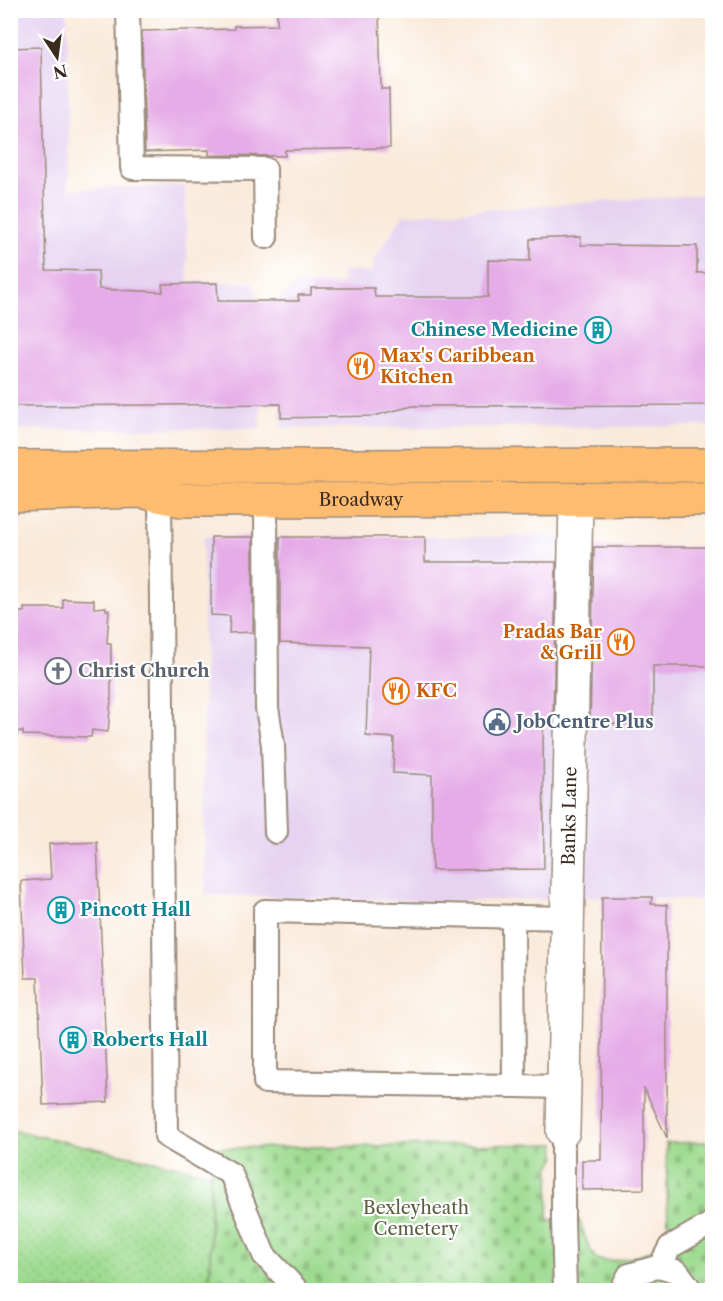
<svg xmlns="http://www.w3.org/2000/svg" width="723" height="1301" font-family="'Libre Caslon Text',serif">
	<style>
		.built { fill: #e5d3f1 }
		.grass { fill: url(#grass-dots); stroke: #6c8257; stroke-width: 1.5 }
		.cemetery { fill: url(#cemetery-stones); stroke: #6c8257; stroke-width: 1.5 }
		.building { fill: #e5ace7 }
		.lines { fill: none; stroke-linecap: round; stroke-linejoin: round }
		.lane-casing { stroke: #9a8a7c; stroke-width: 26 }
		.street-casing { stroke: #9a8a7c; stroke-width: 36 }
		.primary-casing { stroke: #9a8a7c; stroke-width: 36 }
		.lane { stroke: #fff; stroke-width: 22 }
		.street { stroke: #fff; stroke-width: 33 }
		.primary { stroke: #febc70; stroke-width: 33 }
		.labels { text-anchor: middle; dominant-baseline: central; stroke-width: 4.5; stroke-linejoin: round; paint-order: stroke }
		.culture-label { font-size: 18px; font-weight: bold; fill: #0d838f; stroke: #fff; text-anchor: start }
		.food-label { font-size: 18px; font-weight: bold; fill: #c56008; stroke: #fff; text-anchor: start }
		.street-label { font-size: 18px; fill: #3b2a1e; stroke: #fff }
		.worship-label { font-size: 18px; font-weight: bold; fill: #5b616d; stroke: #fff; text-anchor: start }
		.service-label { font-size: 18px; font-weight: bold; fill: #4e5e75; stroke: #fff; text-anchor: start }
		.park-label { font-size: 18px; fill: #595f40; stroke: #fff }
	</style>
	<defs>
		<pattern id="grass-dots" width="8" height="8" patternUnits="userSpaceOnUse" patternTransform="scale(1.5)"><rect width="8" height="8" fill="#9edb90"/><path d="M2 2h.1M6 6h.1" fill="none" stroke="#89bc7c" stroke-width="1.8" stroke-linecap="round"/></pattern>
		<pattern id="cemetery-stones" width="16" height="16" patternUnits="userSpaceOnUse" patternTransform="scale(1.5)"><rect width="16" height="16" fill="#9edb90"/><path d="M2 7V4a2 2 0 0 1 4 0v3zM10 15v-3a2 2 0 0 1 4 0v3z" fill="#89bc7c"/></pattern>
	</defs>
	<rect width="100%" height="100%" fill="#fff"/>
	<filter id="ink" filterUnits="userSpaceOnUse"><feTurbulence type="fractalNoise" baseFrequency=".0167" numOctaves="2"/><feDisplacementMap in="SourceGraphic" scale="12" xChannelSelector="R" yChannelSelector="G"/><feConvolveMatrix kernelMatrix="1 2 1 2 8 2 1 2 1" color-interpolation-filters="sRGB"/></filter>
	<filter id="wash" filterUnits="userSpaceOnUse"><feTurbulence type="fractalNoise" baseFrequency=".008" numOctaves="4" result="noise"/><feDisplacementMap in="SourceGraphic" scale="24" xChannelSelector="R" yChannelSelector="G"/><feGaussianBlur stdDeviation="1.35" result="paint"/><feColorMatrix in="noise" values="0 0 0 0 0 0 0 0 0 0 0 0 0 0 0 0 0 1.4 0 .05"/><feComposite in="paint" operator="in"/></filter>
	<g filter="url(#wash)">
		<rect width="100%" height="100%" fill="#f9eada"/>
		<path class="built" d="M10,11H67L69,189L185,186L188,281L254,283L259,301L260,428L11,430Z
			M712,194V426L282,428L279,299L299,284H343L342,271H361L362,273L372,272V263L403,215Z
			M203,537H567L559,899L431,901L205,895Z
			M589,547H712V900L582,897L588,724Z"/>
		<path class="grass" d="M11,1130L210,1173V1290H11Z"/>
		<path class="cemetery" d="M712,1142V1290H210L211,1148L555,1144L556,1157L550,1166L548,1220H579L589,1247L596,1259C621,1266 649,1251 672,1241L668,1231L666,1143Z"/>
		<g id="blocks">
			<path class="building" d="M277,10H379L381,89H389L390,148L285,150V156L209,155V150L145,152L142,31L234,29V26L277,25Z
				M41,47L46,270L98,271L99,289L163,292L162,284L217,283L218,301H299L298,295H311V288H374L375,297H488V260L530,261V239L581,237V245L697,246V273H712V405L413,406L373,416L281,418V404L10,406V48Z
				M211,537H253V632L229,633L230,616L211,615Z
				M280,537H425V562H556L553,723H543L544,869L432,870V775L393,773L394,738L366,736L369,646L280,643Z
				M594,547H712V666H653V724H590Z
				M63,599L94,600V608L106,607V610H109L107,643H111V699L108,732L92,730L91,737L23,735V731L10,732V612H24V608H63Z
				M97,842L108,1102L43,1105L38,978H25L21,881L51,879L49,844Z
				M602,897H652L651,904L667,905V1138L644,1088V1189L582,1190V1160H601Z"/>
		</g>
	</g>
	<g filter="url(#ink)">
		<use href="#blocks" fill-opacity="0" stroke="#9a8a7c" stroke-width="1.5"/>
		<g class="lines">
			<defs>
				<path id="lane" d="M128,10L132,168L265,169L266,237
					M160,496L166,1136L231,1174L264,1255L297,1290
					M266,499L267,708L273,745L276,832
					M513,918L514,1086L563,1087
					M514,1086L265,1082V911L567,918
					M563,1131V1220L565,1290
					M660,1266L678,1272L691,1290
					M621,1290L629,1275L660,1266L670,1247L712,1223"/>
				<g id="street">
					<path id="s1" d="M563,1131L576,500"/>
				</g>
				<g id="primary">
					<path d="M10,467L712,465"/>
					<path id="s2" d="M10,495L140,491L181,500L712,499"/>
				</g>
			</defs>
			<use href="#lane" class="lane-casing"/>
			<use href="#street" class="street-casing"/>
			<use href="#primary" class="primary-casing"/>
			<use href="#lane" class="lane"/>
			<use href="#street" class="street"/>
			<use href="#primary" class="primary"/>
		</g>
	</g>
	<defs>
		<symbol id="building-ring" viewBox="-11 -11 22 22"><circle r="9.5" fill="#fff" stroke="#0f9aa8" stroke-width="1.5"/><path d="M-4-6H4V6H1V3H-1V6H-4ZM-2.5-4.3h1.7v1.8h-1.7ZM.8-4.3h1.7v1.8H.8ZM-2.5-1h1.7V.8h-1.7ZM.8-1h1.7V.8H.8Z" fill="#0f9aa8"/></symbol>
		<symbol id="restaurant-ring" viewBox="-11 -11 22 22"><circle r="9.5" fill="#fff" stroke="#e8710a" stroke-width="1.5"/><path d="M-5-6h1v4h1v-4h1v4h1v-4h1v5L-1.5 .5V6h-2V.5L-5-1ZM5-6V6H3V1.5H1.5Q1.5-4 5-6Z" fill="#e8710a"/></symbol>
		<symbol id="church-ring" viewBox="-11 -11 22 22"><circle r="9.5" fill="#fff" stroke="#6b7280" stroke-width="1.5"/><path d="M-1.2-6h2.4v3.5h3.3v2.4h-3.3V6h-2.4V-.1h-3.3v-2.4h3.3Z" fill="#6b7280"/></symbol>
		<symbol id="civic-ring" viewBox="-11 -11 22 22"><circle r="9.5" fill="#fff" stroke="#5c6f8a" stroke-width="1.5"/><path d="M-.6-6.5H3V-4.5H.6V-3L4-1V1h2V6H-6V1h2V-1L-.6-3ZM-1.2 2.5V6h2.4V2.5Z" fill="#5c6f8a"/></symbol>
	</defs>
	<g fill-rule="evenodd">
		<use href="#building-ring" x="583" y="315" width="30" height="30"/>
		<use href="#restaurant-ring" x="346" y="351" width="30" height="30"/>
		<use href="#restaurant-ring" x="606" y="627" width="30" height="30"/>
		<use href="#church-ring" x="43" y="656" width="30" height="30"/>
		<use href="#restaurant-ring" x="381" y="676" width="30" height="30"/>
		<use href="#civic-ring" x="482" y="707" width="30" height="30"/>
		<use href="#building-ring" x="46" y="895" width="30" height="30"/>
		<use href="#building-ring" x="58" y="1025" width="30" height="30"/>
	</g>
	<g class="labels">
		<g class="culture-label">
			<text x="578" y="330" text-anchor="end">Chinese Medicine</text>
			<text x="80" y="910">Pincott Hall</text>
			<text x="92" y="1040">Roberts Hall</text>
		</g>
		<g class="food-label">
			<text x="380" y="356">Max's Caribbean<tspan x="380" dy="21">Kitchen</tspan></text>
			<text x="602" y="632" text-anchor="end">Pradas Bar<tspan x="602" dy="21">&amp; Grill</tspan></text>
			<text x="416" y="691">KFC</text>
		</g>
		<g class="street-label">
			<text stroke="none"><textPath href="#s2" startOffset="352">Broadway</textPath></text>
			<text stroke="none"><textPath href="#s1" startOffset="315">Banks Lane</textPath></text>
		</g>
		<g class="worship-label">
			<text x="78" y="671">Christ Church</text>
		</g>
		<g class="service-label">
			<text x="516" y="722">JobCentre Plus</text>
		</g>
		<g class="park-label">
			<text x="416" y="1208">Bexleyheath<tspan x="416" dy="21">Cemetery</tspan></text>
		</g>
	</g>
	<rect width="723" height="1301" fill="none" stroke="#fff" stroke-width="36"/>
	<g transform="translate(57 57) rotate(167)" stroke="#ffffff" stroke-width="4.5" paint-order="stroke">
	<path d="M0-4.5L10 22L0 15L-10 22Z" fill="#3b2a1e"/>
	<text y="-9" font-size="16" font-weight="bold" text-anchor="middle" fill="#3b2a1e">N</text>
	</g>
</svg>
